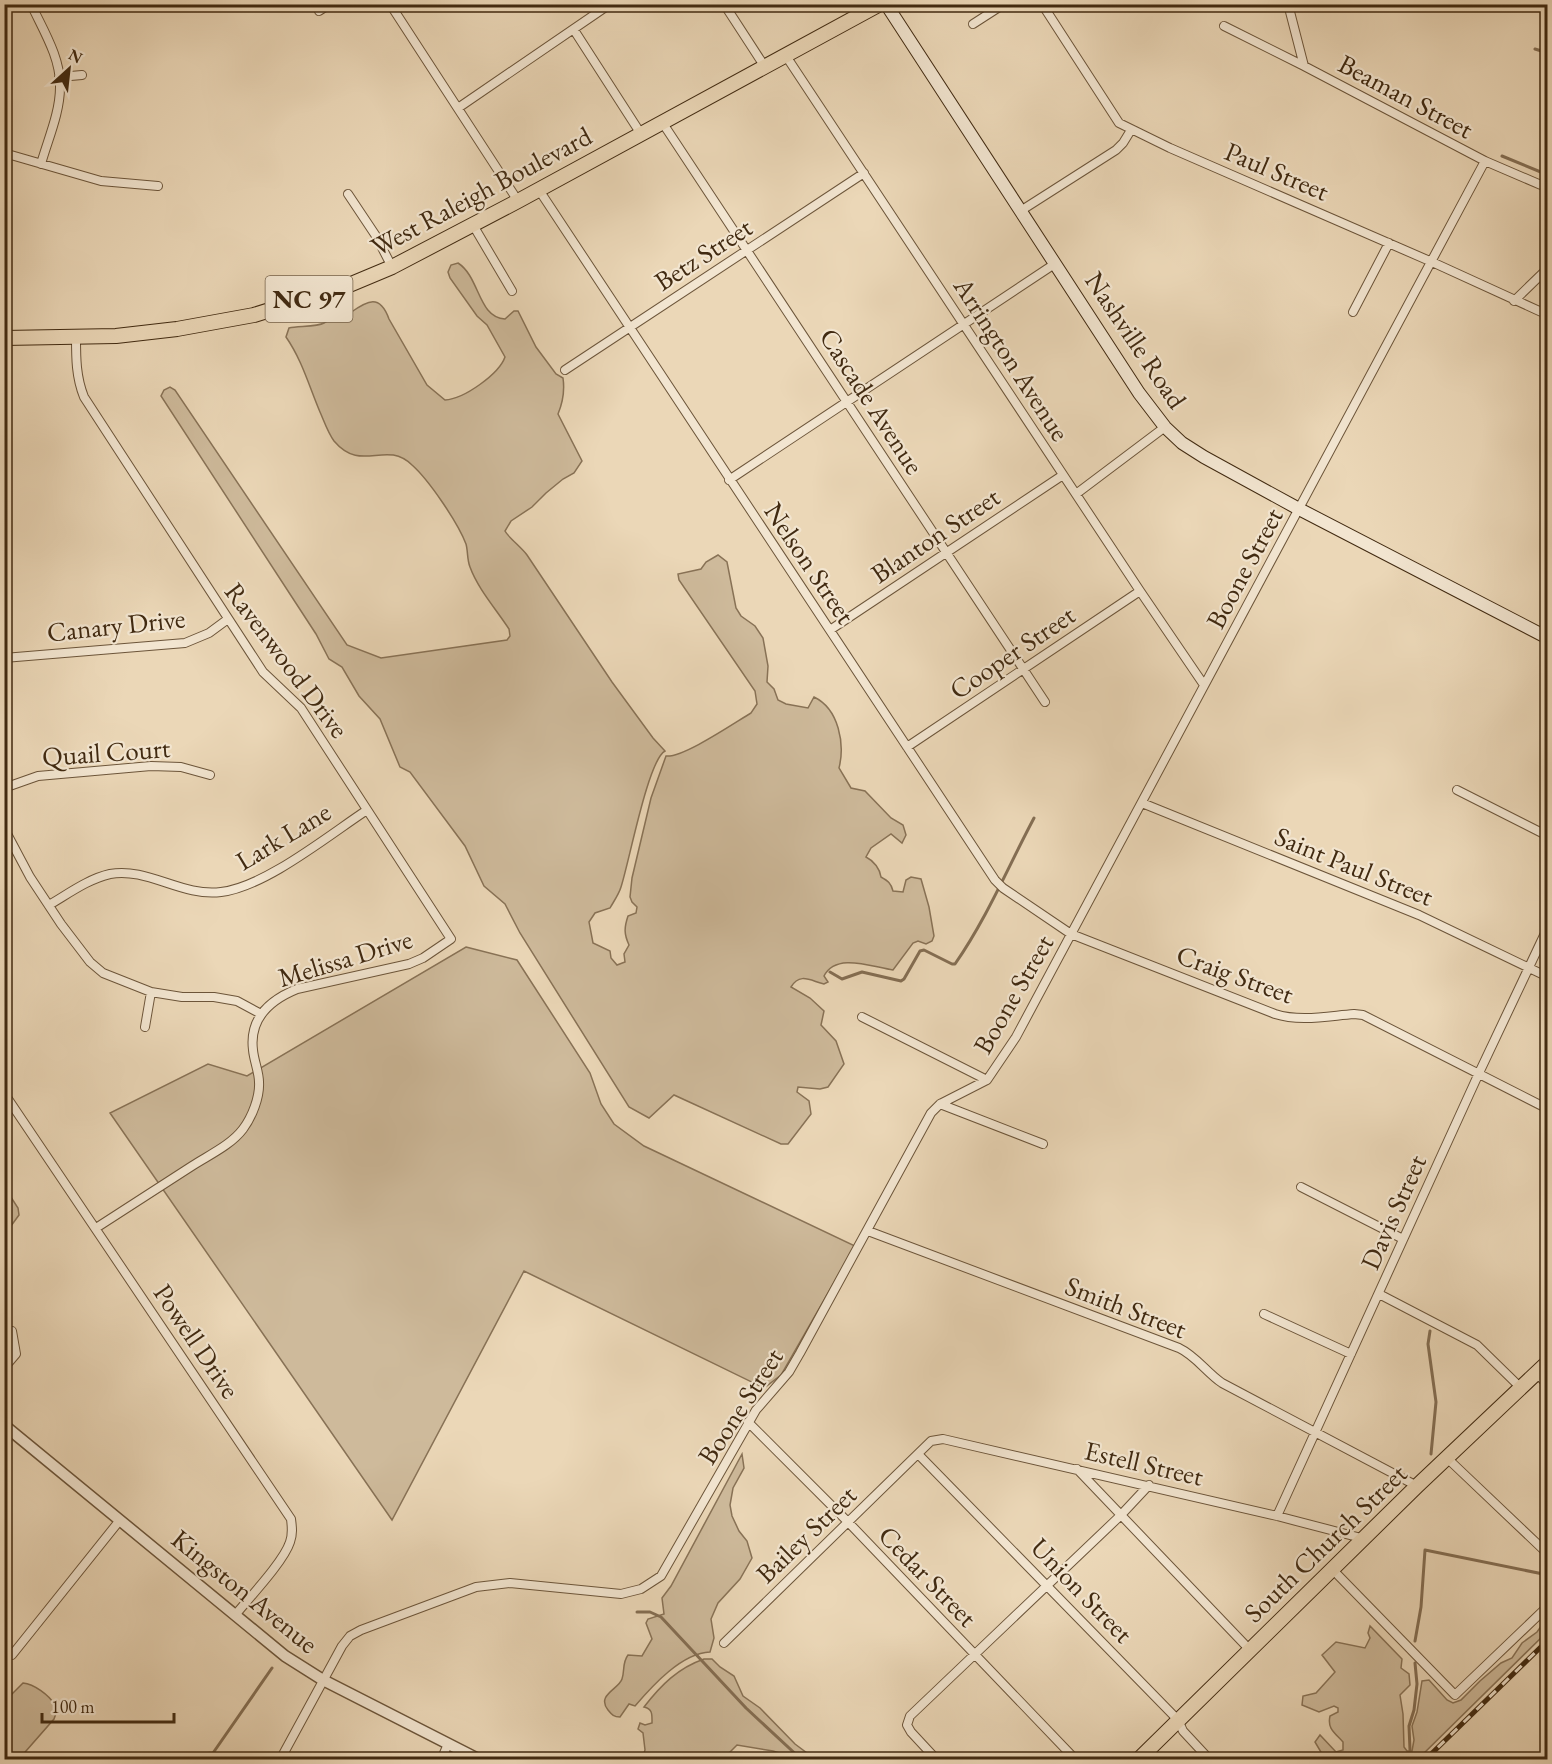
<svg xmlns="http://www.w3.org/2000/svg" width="1552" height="1764" font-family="'EB Garamond',serif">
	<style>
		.green { fill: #ceba9b; stroke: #887256; stroke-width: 1.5 }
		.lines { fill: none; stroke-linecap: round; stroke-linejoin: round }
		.stream { stroke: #846e53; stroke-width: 3 }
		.minor-casing { stroke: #6c553a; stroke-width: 10 }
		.tertiary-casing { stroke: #6c553a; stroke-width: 13 }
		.secondary-casing { stroke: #412a11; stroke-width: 14 }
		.primary-casing { stroke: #412a11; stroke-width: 16 }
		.minor { stroke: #f2e5d0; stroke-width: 8 }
		.tertiary { stroke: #f2e5d0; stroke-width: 10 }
		.secondary { stroke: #f2e5d0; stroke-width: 12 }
		.primary { stroke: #ebd7b7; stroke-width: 14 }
		.rail-casing { stroke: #412a11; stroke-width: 5 }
		.rail { stroke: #f2e5d0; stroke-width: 3; stroke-dasharray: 9; stroke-linecap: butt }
		.labels { text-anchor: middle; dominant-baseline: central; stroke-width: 4.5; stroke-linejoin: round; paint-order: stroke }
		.shield { fill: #f2e5d0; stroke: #76624a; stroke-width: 1.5 }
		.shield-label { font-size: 26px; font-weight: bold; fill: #412a11 }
		.street-label { font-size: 27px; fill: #412a11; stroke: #f2e5d0 }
	</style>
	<rect width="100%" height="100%" fill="#ebd7b7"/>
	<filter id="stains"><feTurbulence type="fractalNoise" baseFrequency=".00333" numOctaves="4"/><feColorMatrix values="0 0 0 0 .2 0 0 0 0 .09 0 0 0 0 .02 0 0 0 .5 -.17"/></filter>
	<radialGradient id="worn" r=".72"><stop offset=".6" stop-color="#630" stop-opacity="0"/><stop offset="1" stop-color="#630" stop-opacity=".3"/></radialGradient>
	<path class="green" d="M458,263C480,277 478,318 505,319L514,311H518L536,347L556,374L563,378C565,392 563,402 558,414L582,461L574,473L563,479L546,493L532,507L511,521L505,531C508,537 522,548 527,555L612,682L653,738L665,751C648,760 629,863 621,887C619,894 614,901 610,908L595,913L589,922L593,943L610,951L611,958L617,965L625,962L624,954L629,945C624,934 624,928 628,916L636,913L637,907L632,902L630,897L632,878L651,798L666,756C683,758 734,723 751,713L757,704L755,691L679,580L678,574L701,569L706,562L718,555L727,562L736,608L741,616L755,626L763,638L768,666L767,682L774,689L778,700L786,704L808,708L814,697C839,709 845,744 839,768L851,788L865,791L891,818L903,825L906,835L902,843L891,834L871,848L866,857C874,861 880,869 881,877C888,881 891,883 893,891L903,892L906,880L911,877L921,879L929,907L934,936L932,941L926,944L918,941L913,943L893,970C872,967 836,952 824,976L828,982L824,984C811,981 800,972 791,987L810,998L824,1011L821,1025L836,1041L844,1064L828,1087L820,1089L798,1087L797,1092L809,1101L811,1114L788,1144H781L674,1095L649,1118L629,1107L520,933L505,904L484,886L465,846L410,772L400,767L380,719L359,696L342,667L329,659L316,634L161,396L164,390L170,387L175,390L347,645L381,658L507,640L510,636L509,629C496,609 478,589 470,567C467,560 468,551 466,544C458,523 429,480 412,465C385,439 362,474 334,441C328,433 324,421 320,412C309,386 302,360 286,337L289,328C298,326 317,327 324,323C335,318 335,311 350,313C368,300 380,294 389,319L427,385L445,400C464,399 499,374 505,357L487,325L477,316L450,278L448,272L451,265Z
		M466,947L517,960L590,1073L601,1104L614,1124L644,1146L855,1246L781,1375L764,1388L524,1271L392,1520L110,1113L208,1064L247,1076Z
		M5,1188L18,1208L19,1215L8,1230L5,1239Z
		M742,1454L744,1468L733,1488L730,1505L732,1516L739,1531L747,1541L752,1558L740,1579L718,1603L711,1619L714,1638L710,1652C682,1653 653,1685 635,1706L629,1704L620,1717C614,1717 612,1715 608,1710C596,1695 619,1689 622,1679C625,1670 622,1663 628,1655L642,1656L652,1639L646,1623L648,1619L664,1614L662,1598L671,1586Z
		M1547,1618V1632L1418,1759H1325L1315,1742L1320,1735L1336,1752L1343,1750V1742C1335,1733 1327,1729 1330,1716L1338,1712V1708L1334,1706L1319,1712L1302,1705L1303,1696L1316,1693L1335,1672L1322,1655L1336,1642L1365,1648L1370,1638L1368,1633L1370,1626L1402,1659L1401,1668L1409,1674L1410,1685L1400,1695L1403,1714L1404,1747L1407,1751H1412L1414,1740L1412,1726L1417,1712L1422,1681L1429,1680L1447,1700L1453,1703L1461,1700L1480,1681L1501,1663L1512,1658L1522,1643L1537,1632Z
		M704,1659H712L720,1667L734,1676L743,1696L760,1708L795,1744L815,1759H787L786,1755L773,1751L737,1745L723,1759H642L645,1750L643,1733L638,1729L640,1723L645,1725L652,1723C652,1715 653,1709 644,1707C661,1685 678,1668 704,1659Z
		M23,1683C34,1684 49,1695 55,1705C58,1709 56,1714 54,1719L19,1759H5V1701Z"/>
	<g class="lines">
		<path class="stream" d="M1535,49L1548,53
			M1502,156L1548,175
			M830,972L842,979L862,972L901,981L904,979L920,951L924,950L952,964H955C987,918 1008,867 1034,818
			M1430,1331L1428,1344L1436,1402L1431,1454
			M637,1612H650L661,1617L746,1708L802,1760
			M1415,1641L1421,1607L1425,1550L1548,1575
			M1410,1750L1409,1726L1414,1710L1417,1684L1415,1663
			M179,1760L190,1755L213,1753L272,1668"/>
		<defs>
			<path id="minor" d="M31,4C43,30 61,58 60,87C60,113 48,139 41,164
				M390,4L518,201
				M724,4L765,67
				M1042,4L1119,123L1170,148L1432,262L1548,315
				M1288,4L1304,66L1485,161L1548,188
				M319,11L330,4
				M973,24L1004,4
				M1224,26L1304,66
				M574,30L641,134
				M786,56L1140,591L1204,685
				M59,77L82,75
				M458,108L610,4
				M662,122L1045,702
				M4,153L101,181L158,186
				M539,190L995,880L1003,888L1071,934L1275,1014C1300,1022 1328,1016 1354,1014L1363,1015L1548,1109
				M348,194L376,236L392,267
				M1022,210L1116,150L1123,143L1131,130
				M473,225L512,291
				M1514,301L1548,268
				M1353,312L1389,243
				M76,337C76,358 76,377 84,397L263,672L301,708L451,939L423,958L409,964L297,989C270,1000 249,1018 253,1050C254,1061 259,1072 259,1082C260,1097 252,1117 243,1129C231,1145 209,1155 192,1166C160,1187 128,1207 96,1228
				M565,370L864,173
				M729,480L1056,263
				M1076,494L1165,427
				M830,630L1063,475
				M4,658L185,643L209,633L228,619
				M907,747L1140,591
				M4,788L38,776L151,766L181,767L210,775
				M1457,790L1548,836
				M1142,803L1419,915L1548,977
				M4,828L30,877L61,924L90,962L103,973L151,992L182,997H214L237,1001L261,1014
				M49,905C68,894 88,879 110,874C148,867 181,897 221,892C265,887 329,835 367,810
				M862,1017L987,1080
				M145,1027L151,992
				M4,1093L291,1519C292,1527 293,1534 290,1542C284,1561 250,1597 236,1614
				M940,1104L1043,1144
				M1301,1187L1403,1239
				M868,1231L1179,1348C1196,1356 1206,1372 1222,1383L1417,1486
				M1379,1294L1477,1345L1521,1388
				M1264,1314L1351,1354
				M4,1368L16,1354L12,1331
				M1536,1373L1548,1385
				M748,1422L848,1522L1076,1760
				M918,1454L1178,1720L1183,1731L1210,1760
				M1447,1458L1548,1554
				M1077,1469L1250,1650
				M1277,1516L1479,1073L1548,927
				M1333,1570L1455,1695L1548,1606
				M724,1643L931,1441L943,1439L1277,1516L1365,1539
				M12,1655L120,1520
				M280,1760L342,1646L350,1636L361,1630L476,1587L510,1583L621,1594L641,1589L661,1576L756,1410L789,1372L800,1353L931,1113L940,1104L987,1080L1016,1037L1485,161
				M441,1760L448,1744
				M937,1760L911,1732L907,1725L910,1716L1120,1516L1149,1485"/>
			<path id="tertiary" d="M4,1425L285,1656L323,1680L480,1760"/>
			<path id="secondary" d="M886,4L1139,393L1165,427L1182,443L1204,457L1299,509L1548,638"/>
			<path id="primary" d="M4,338L116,336L177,329L254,315L349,285L392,267L518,201L880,4
				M1138,1760L1417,1486L1548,1362"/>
		</defs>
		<use href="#minor" class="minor-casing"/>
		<use href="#tertiary" class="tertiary-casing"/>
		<use href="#secondary" class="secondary-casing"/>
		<use href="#primary" class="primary-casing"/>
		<use href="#minor" class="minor"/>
		<use href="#tertiary" class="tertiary"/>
		<use href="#secondary" class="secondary"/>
		<use href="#primary" class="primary"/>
		<defs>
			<path id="rail" d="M1425,1760L1548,1640"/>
		</defs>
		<use href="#rail" class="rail-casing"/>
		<use href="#rail" class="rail"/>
	</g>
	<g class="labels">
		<rect class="shield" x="265.5" y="276" width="87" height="46" rx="4.5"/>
		<g class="shield-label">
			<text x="309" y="299">NC 97</text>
		</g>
		<g class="street-label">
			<text transform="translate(1406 96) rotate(28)">Beaman Street</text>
			<text transform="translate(1277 171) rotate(23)">Paul Street</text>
			<text transform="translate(481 191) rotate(-28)">West Raleigh Boulevard</text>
			<text transform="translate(703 254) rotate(-33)">Betz Street</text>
			<text transform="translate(1136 340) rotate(56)">Nashville Road</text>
			<text transform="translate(1012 359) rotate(57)">Arrington Avenue</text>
			<text transform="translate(872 401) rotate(57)">Cascade Avenue</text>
			<text transform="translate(935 535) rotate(-34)">Blanton Street</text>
			<text transform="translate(810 563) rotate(56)">Nelson Street</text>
			<text transform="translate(1244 568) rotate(-62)">Boone Street</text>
			<text transform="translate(116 625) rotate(-6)">Canary Drive</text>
			<text transform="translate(1012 652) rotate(-34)">Cooper Street</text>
			<text transform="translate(287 660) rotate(53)">Ravenwood Drive</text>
			<text transform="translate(106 752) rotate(-4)">Quail Court</text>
			<text transform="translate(283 836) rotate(-31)">Lark Lane</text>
			<text transform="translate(1354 866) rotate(22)">Saint Paul Street</text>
			<text transform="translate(345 958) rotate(-17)">Melissa Drive</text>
			<text transform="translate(1235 974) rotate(20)">Craig Street</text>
			<text transform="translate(1013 994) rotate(-60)">Boone Street</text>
			<text transform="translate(1393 1212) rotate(-66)">Davis Street</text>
			<text transform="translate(1126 1307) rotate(21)">Smith Street</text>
			<text transform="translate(197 1341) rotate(56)">Powell Drive</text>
			<text transform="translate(740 1406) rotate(-57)">Boone Street</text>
			<text transform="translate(1144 1463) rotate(13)">Estell Street</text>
			<text transform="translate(806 1534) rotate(-44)">Bailey Street</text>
			<text transform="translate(1325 1543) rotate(-44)">South Church Street</text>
			<text transform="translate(928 1576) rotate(46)">Cedar Street</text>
			<text transform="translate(1082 1590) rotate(46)">Union Street</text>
			<text transform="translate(245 1591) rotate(39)">Kingston Avenue</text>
		</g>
	</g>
	<rect width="1552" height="1764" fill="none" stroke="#ebd7b7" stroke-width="24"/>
	<rect x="6" y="6" width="1540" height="1752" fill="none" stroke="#412a11" stroke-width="3"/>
	<rect x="12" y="12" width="1528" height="1740" fill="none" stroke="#412a11" stroke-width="1.5"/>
	<g transform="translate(69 69) rotate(27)" stroke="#f2e5d0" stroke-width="4.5" paint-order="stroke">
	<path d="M0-4.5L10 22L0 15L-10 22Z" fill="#412a11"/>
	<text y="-9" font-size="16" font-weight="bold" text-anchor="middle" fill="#412a11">N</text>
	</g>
	<path d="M42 1713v9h132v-9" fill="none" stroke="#412a11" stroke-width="3"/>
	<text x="51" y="1713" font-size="18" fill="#412a11" stroke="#f2e5d0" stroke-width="4.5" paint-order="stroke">100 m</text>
	<rect width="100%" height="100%" filter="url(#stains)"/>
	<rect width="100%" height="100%" fill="url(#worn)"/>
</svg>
